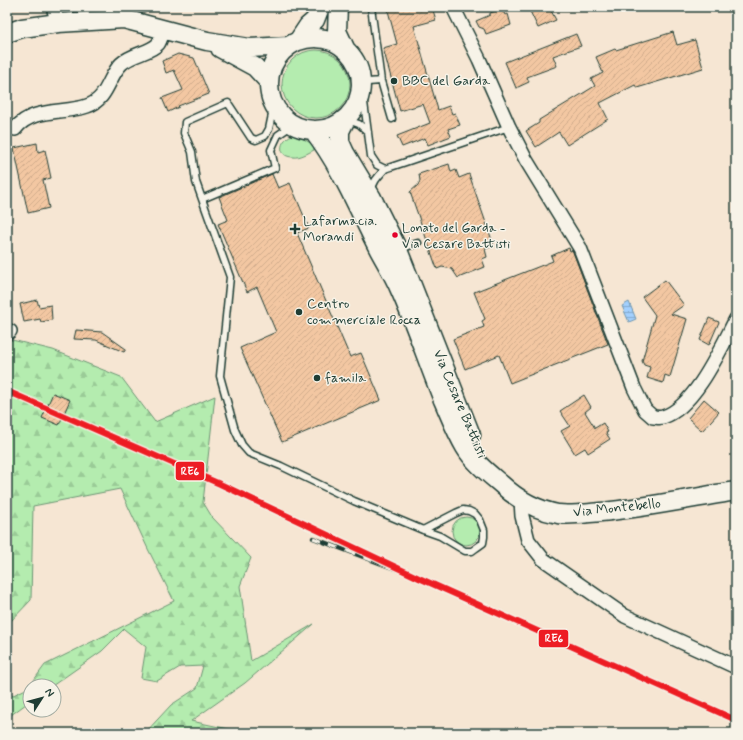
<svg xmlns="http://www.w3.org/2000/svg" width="743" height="740" font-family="Mynerve,sans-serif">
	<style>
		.grass { fill: #b4ecaf; stroke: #6a9472 }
		.forest { fill: url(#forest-firs); stroke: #6a9472 }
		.water { fill: url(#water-rules); stroke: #6e95ad }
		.building { fill: url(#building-hatch); stroke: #1f3d34 }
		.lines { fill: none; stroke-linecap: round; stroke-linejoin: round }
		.lane-casing { stroke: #1f3d34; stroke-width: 9 }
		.street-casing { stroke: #1f3d34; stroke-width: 16 }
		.secondary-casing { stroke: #1f3d34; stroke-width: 21 }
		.lane { stroke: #f7f3e8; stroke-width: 6 }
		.street { stroke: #f7f3e8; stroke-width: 13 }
		.secondary { stroke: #f7f3e8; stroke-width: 18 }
		.rail-casing { stroke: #1f3d34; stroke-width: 4.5 }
		.rail { stroke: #f7f3e8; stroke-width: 3; stroke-dasharray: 9; stroke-linecap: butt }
		.rail-1-casing { stroke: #f7f3e8; stroke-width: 9 }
		.rail-1 { stroke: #ed1c24; stroke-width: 6 }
		.poi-dot { fill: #1f3d34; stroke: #f7f3e8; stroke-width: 1.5 }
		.bus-dot { fill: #e4002b; stroke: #f7f3e8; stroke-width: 1.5 }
		.labels { text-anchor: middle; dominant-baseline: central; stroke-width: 3; stroke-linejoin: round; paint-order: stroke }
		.bus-label { font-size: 13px; fill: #1f3d34; stroke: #f7f3e8; text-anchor: start }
		.poi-label { font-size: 14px; fill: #1f3d34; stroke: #f7f3e8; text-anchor: start }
		.street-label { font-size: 14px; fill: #1f3d34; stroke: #f7f3e8 }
		.line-badge { stroke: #f7f3e8; stroke-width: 1.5 }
		.badge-label { font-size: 11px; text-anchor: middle; font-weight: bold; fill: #fff }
	</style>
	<defs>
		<pattern id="forest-firs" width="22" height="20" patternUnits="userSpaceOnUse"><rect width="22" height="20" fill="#b4ecaf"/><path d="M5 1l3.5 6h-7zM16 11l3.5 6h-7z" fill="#9acb97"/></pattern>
		<pattern id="water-rules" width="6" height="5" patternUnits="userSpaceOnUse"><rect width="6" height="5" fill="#a3d0fe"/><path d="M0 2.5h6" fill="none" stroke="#84aace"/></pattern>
		<pattern id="building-hatch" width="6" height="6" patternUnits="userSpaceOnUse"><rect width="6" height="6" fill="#f3c7a2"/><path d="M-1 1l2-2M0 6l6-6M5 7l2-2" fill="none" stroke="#d0ac8c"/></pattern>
	</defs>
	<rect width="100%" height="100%" fill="#f6e6d3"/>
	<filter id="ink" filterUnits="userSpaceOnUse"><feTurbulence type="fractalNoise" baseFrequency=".025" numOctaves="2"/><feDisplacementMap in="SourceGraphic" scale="8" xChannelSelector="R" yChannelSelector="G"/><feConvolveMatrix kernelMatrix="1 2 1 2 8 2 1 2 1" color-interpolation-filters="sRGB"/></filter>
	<g filter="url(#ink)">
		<path class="grass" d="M282 84a34 34 0 1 1 68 0a34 34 0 1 1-68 0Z
			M292,135L300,137L314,145V150C308,153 300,158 293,157C278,157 278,141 292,135Z
			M452 531a14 14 0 1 1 28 0a14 14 0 1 1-28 0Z"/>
		<path class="forest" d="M12,340L53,350L121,377L155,422L215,396L203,502L212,517L251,558L240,586L251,661L314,624L245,683L191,721L248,733H145L171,705L197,688L203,666L180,667L157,681L141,678L146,647L124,629L102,651L52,686H30V701L7,718V698L28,688L45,665L174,601L148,549L120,489L33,506L31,600L9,623H7V342Z"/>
		<path class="water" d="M629,302L636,319L629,322L622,306Z"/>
		<path class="building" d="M387,7H432L436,20L414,26L438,110L449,106L452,114L455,113L460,125L448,129L451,136L428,145L425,138L402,147L397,136L430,123L423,104L400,111L383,48L397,44Z
			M528,7H549L556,20L538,28Z
			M502,9L505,15L508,14L511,25L486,34L484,29L479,27L476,21L490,15V13Z
			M673,32L677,45L695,40L703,68L637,88L635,85L600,103L608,119L567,145L559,132L536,147L526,131L539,123V120L595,86L591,79L603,73L596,57L615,49L616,50Z
			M576,34L581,46L553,56L557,66L527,77L529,82L516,88L505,62Z
			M178,54L194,58L209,94L178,106L179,107L168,112L162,98L183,90L174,70L166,73L162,61Z
			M37,143L38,152L45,150L51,178L43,180L49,208L28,213L14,148Z
			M449,164L451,172L456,170L459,178L469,174L494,246L485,249L487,257L482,259L485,267L458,278L452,269L442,267L437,269L410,192L418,185L420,181L419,174Z
			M272,174L278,188L290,183L309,228L297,233L350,357L361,353L381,400L282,442L240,348L276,332L257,287L247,292L218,224L228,220L219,197Z
			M569,248L570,251L572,250L573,252L608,344L510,383L499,355L465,369L453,339L484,327L482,321L485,319L474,292L553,261L551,256Z
			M665,280L684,305L671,314L687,319L670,377L665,375L663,383L647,378L650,367L644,365L642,361L655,315L642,297Z
			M37,300L39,307L51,305L52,320L41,322L40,319L24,322L20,304Z
			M709,318L719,322L709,345L700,340Z
			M76,330L102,332L126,349L124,352L96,340L74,339Z
			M53,393L70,400L59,425L42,418Z
			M584,395L591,407L585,412L595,428L603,423L608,432L606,433L610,439L588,453L585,448L575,454L561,431L570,426L560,411Z
			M704,399L719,412L702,431L688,418Z"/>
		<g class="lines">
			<defs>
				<path id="lane" d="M371,7L381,81L392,119
					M381,81L368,82L362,87L371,156L377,165L385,169L509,127
					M347,120L359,124L368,132
					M294,124L278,135L271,150L275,168L202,199L230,277L220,376L235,430L242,445L249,453L281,466L354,501L423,530L440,536L465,551H472L476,548L483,543L484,537V530L480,520L475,514L469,511L463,510L456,513L423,530
					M372,190C373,181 379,176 385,169
					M202,199L196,182L192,152L184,133L185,122L228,103L251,138L256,140L265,136L269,129L274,105
					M400,249L418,243"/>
				<path id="street" d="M53,7L58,23
					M453,7L479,59L509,127L526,160L580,248L634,388L645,410L653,417C656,417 660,418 663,417C695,407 721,348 736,319
					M15,129C32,107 64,114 87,106C108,99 108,77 121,64C131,54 150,53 158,44C161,40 162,33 164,29
					M7,333L10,331
					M521,500L522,516L528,540L543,559L625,616L736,667"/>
				<path id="secondary" d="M338,7L337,31L345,48
					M7,33L22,28L58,23L124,19L207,41L249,48L289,46
					M269 84a46 46 0 1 1 92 0a46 46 0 1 1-92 0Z
					M298,41L308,26L315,20L320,7
					M220,48L255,67L269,82
					M346,119L340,131V142L345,153L372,198L398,250L471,435
					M313,130C342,168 358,209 379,250C386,263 394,276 400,290C416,326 428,363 443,400C450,416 456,432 465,447C474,462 488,473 501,484C517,499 536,510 558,514C572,516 587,513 601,512C646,508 691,498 736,491"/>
			</defs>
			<use href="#lane" class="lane-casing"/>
			<use href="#street" class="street-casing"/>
			<use href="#secondary" class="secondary-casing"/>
			<use href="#lane" class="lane"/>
			<use href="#street" class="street"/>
			<use href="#secondary" class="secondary"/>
			<defs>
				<path id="rail" d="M313,538L419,578"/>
			</defs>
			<use href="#rail" class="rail-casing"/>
			<use href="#rail" class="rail"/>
			<defs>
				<path id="rail-1" d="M7,391L220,484L419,578L736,720"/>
			</defs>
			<use href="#rail-1" class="rail-1-casing"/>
			<use href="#rail-1" class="rail-1"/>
		</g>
	</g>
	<g class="poi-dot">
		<circle cx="394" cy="81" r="4"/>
		<path d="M293 223h4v4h4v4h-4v4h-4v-4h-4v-4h4z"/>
		<circle cx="299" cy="312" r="4"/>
		<circle cx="317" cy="378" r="4"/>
	</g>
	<circle class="bus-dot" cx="395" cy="235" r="3.5"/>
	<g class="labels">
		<g class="bus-label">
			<text x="402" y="228">Lonato del Garda -<tspan x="402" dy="16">Via Cesare Battisti</tspan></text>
		</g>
		<g class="poi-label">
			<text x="402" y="81">BBC del Garda</text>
			<text x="303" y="221">Lafarmacia.<tspan x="303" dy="16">Morandi</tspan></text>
			<text x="307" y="304">Centro<tspan x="307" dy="16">commerciale Rocca</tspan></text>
			<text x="325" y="378">famila</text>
		</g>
		<g class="street-label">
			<text transform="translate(460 404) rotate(67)">Via Cesare Battisti</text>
			<text transform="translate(617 508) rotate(-6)">Via Montebello</text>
		</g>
	</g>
	<g class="line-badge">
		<rect x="175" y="461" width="30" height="20" rx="4" fill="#ed1c24"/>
		<rect x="538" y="629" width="31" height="19" rx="4" fill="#ed1c24"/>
	</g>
	<g class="badge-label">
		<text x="190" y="475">RE6</text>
		<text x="554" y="642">RE6</text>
	</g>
	<rect width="743" height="740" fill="none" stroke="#f7f3e8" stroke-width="24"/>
	<rect x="12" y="12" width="719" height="716" fill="none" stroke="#1f3d34" stroke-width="1.5" filter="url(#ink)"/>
	<g transform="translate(42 698) rotate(54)"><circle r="19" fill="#f7f3e8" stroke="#a1aaa0"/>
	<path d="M0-3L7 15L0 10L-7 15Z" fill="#1f3d34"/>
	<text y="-6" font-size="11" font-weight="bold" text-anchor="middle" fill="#1f3d34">N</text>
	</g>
</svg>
